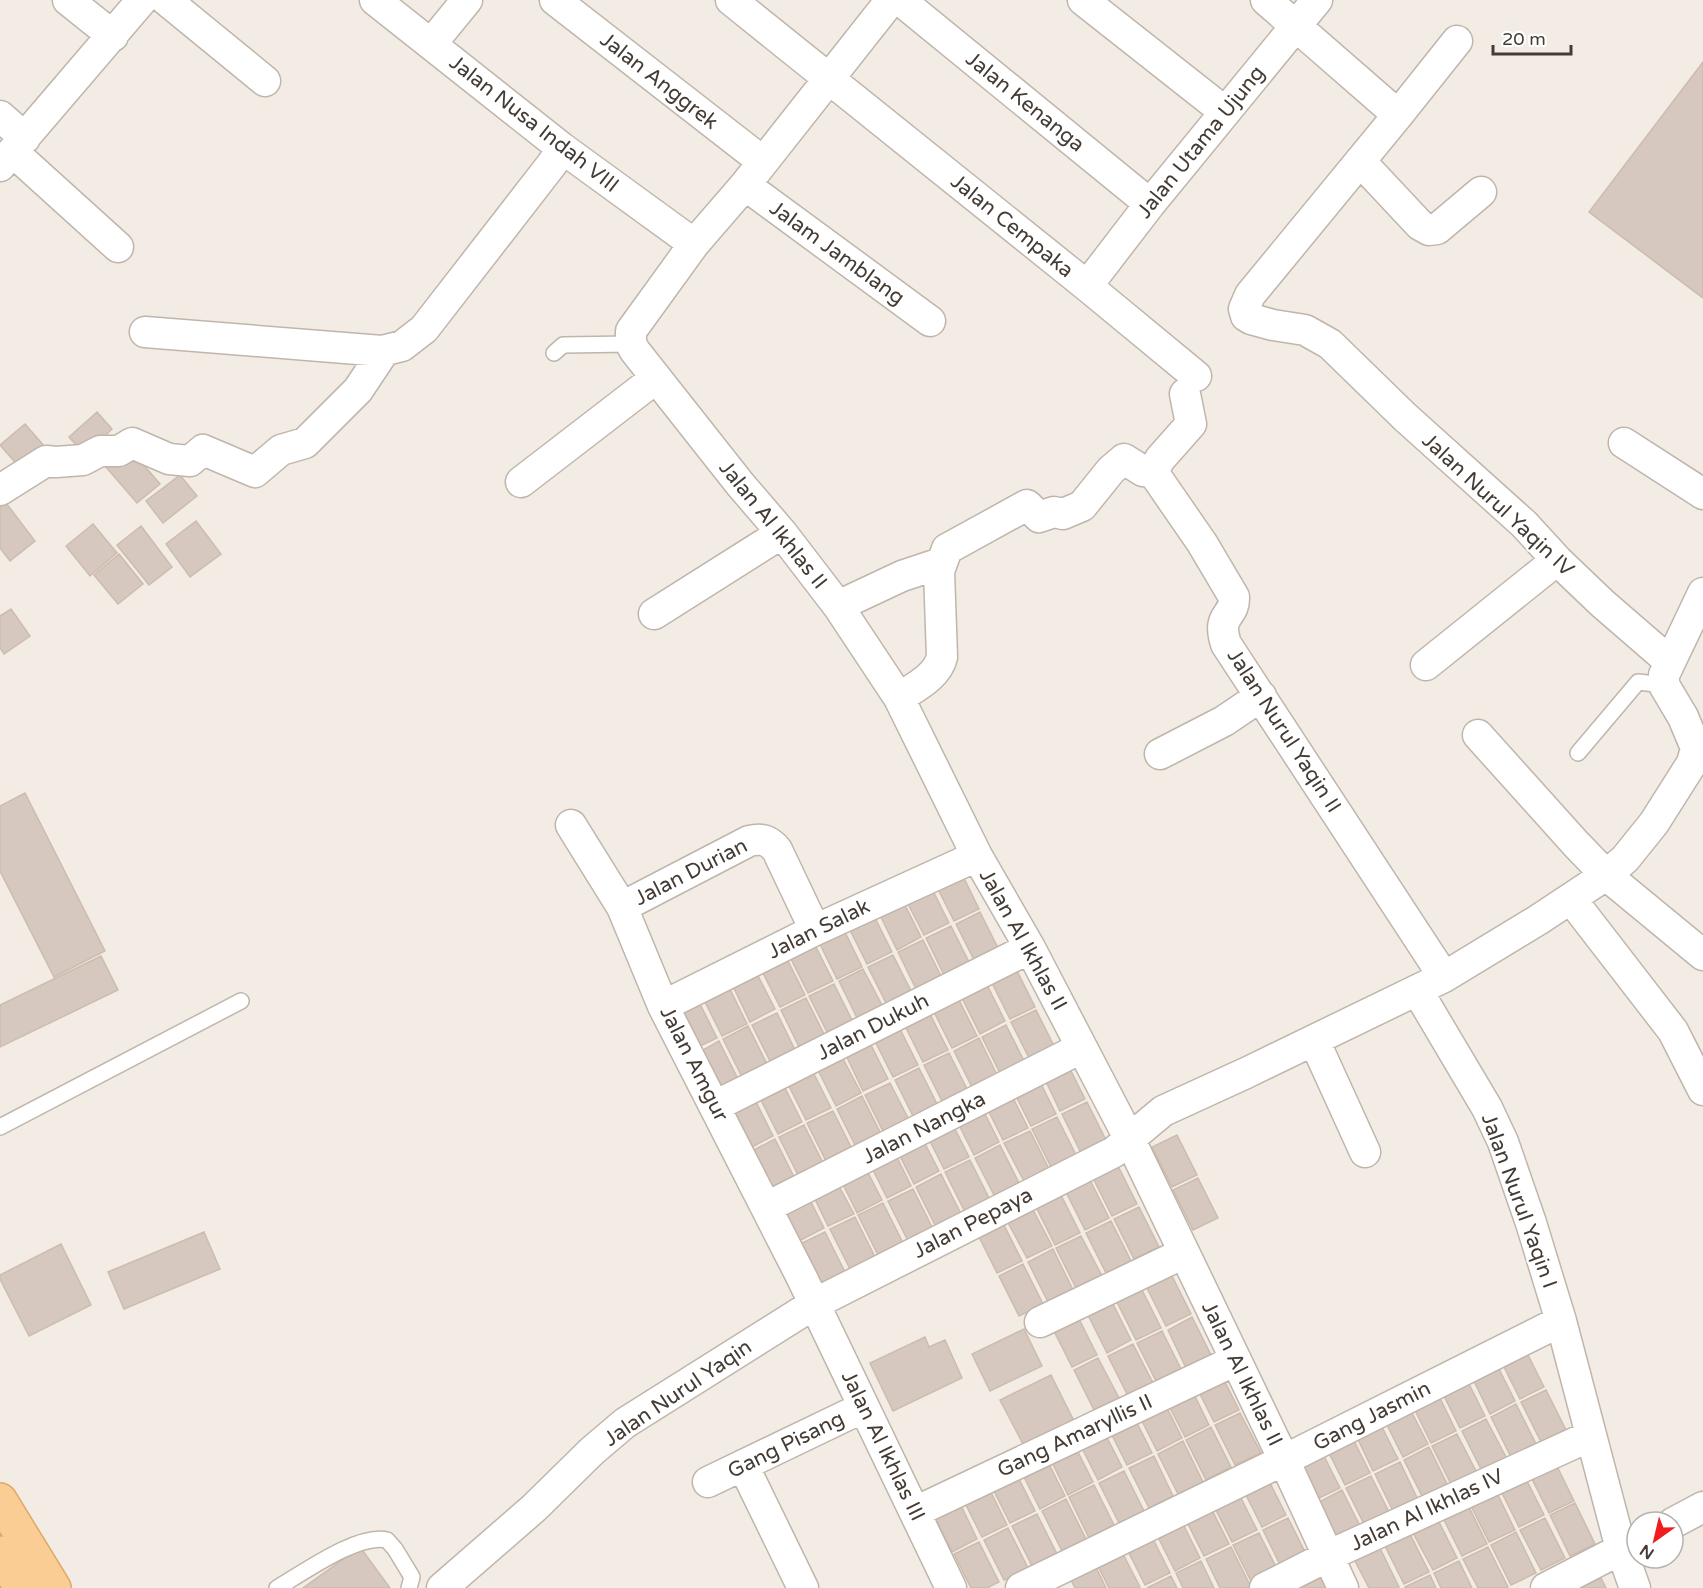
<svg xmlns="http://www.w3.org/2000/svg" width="1703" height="1588" font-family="'Varela Round',sans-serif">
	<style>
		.building { fill: #d6c8be; stroke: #cdbcae; stroke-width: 1.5 }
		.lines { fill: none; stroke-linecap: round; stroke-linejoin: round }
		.service-casing { stroke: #c0b5ab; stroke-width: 18 }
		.minor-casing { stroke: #c0b5ab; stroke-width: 33 }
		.primary-casing { stroke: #dea766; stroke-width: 36 }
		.service { stroke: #fff; stroke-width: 15 }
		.minor { stroke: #fff; stroke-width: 30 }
		.primary { stroke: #facd95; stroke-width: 33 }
		.labels { text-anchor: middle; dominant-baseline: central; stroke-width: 4.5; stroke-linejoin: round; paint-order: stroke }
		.street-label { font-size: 21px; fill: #443b35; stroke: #fff }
	</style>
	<rect width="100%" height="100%" fill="#f2ece5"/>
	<path class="building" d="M1703,62V298L1589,212Z
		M97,412L112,429L85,455L69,437Z
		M25,424L45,447L21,469L0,445Z
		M129,448L160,484L137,503L106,467Z
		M180,475L197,496L163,523L146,501Z
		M0,495L35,541L10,561L0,548Z
		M196,521L221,554L190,577L166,544Z
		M93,524L117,553L90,576L66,546Z
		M141,526L172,567L149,585L117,545Z
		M119,554L143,584L118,604L94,575Z
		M11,609L30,636L4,654L0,648V616Z
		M25,793L105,951L54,977L0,871V806Z
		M959,868L979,909L954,921L934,881Z
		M929,883L949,923L924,935L904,896Z
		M901,897L921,937L897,950L877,909Z
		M872,912L892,952L867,964L847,924Z
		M980,912L1000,952L976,964L956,924Z
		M842,926L862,967L837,979L817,938Z
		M951,926L971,966L946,979L926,938Z
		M923,940L943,980L918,993L898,952Z
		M813,941L833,981L808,993L788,953Z
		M785,955L805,995L780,1007L760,967Z
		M893,955L913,995L888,1007L868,967Z
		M101,956L118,990L0,1047V1005Z
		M1015,967L1035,1007L1010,1019L990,979Z
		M863,969L884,1009L859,1022L839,981Z
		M755,970L775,1009L750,1022L731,982Z
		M985,981L1005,1021L980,1034L960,994Z
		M727,983L747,1024L722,1036L702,996Z
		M834,984L854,1024L829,1036L809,996Z
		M957,996L977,1036L952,1048L932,1008Z
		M697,998L717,1038L692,1050L672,1010Z
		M806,998L826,1038L801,1051L781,1010Z
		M928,1010L948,1050L923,1062L903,1022Z
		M1036,1010L1056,1050L1031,1062L1011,1022Z
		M777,1013L796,1052L772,1065L752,1025Z
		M898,1025L918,1065L893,1077L873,1037Z
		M1006,1025L1026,1065L1002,1077L982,1037Z
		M748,1026L768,1066L743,1079L723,1039Z
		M979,1038L999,1079L974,1091L954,1051Z
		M868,1039L888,1079L863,1091L844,1051Z
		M719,1041L739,1081L716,1093L696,1054Z
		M840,1053L861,1093L836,1106L816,1066Z
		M949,1053L969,1093L944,1105L924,1065Z
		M1065,1059L1085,1099L1060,1111L1041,1071Z
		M811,1068L831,1108L806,1120L786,1080Z
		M919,1068L939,1108L915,1120L895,1080Z
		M1036,1074L1056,1114L1031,1126L1011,1086Z
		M782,1082L802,1122L778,1134L758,1094Z
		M890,1083L910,1122L885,1135L865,1095Z
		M1008,1088L1028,1128L1003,1140L983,1100Z
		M753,1096L773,1136L748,1149L728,1109Z
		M862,1096L882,1136L857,1149L837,1109Z
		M979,1102L999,1142L974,1155L954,1115Z
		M1087,1102L1107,1142L1082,1155L1062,1114Z
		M833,1111L853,1151L827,1163L807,1123Z
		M949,1117L969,1157L944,1169L924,1129Z
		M1057,1117L1077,1157L1052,1169L1032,1129Z
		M804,1125L824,1165L799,1177L779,1137Z
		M1030,1131L1050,1171L1025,1183L1004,1143Z
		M919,1132L939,1171L914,1184L894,1144Z
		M1177,1135L1197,1175L1172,1187L1152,1147Z
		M775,1139L795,1179L770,1192L750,1152Z
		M891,1145L911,1186L887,1198L867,1158Z
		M1000,1145L1020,1185L995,1197L975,1158Z
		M970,1160L990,1200L965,1212L945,1172Z
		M862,1161L882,1200L857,1213L838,1174Z
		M1117,1164L1137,1204L1112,1216L1092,1176Z
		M941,1174L961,1214L936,1227L916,1187Z
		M834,1177L854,1214L828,1226L810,1189Z
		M1089,1178L1109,1218L1085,1230L1065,1190Z
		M1198,1178L1218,1218L1193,1230L1173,1190Z
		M913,1189L933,1229L908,1241L888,1201Z
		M806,1192L824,1228L799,1241L780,1205Z
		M1060,1193L1080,1233L1055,1245L1035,1205Z
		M883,1203L903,1243L878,1255L858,1215Z
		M1031,1206L1052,1246L1027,1258L1006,1219Z
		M1139,1207L1159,1247L1134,1259L1114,1219Z
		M855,1217L875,1257L850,1269L830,1229Z
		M1002,1221L1022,1261L997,1273L977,1233Z
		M1111,1221L1131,1261L1106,1273L1086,1233Z
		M204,1232L220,1269L124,1309L108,1272Z
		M825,1232L845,1272L821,1284L800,1244Z
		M1081,1236L1102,1276L1076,1288L1056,1248Z
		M61,1244L91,1305L29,1336L0,1279V1275Z
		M1053,1249L1073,1290L1048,1302L1028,1262Z
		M1023,1264L1043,1304L1019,1316L999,1276Z
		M1171,1274L1191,1314L1166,1326L1146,1286Z
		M1141,1288L1161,1328L1136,1340L1116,1300Z
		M1111,1300L1131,1340L1107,1353L1087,1313Z
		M1077,1315L1097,1355L1072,1367L1052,1327Z
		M1192,1317L1212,1357L1187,1370L1168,1330Z
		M1024,1329L1042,1366L990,1391L972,1354Z
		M1162,1331L1182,1371L1157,1383L1137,1343Z
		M925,1337L929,1347L945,1340L962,1378L893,1411L870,1363Z
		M1133,1344L1153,1383L1128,1396L1108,1356Z
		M1524,1347L1544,1387L1520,1399L1500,1359Z
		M1098,1358L1119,1398L1094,1410L1074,1370Z
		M1495,1361L1515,1401L1490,1414L1470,1373Z
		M1219,1370L1239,1410L1214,1422L1194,1382Z
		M1051,1375L1074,1421L1024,1446L1000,1400Z
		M1465,1376L1485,1416L1460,1428L1440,1388Z
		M1189,1384L1209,1425L1185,1437L1164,1396Z
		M1436,1390L1456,1431L1431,1443L1411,1402Z
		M1546,1390L1566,1430L1541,1442L1521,1402Z
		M1162,1398L1182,1438L1157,1451L1137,1411Z
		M1516,1404L1536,1444L1511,1457L1491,1417Z
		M1408,1405L1428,1444L1403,1457L1383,1417Z
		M1132,1413L1152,1453L1127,1465L1107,1425Z
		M1240,1413L1261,1453L1235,1465L1215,1425Z
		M1378,1419L1398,1459L1373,1471L1354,1431Z
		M1486,1419L1507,1459L1482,1471L1462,1431Z
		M1211,1427L1231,1467L1206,1480L1186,1440Z
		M1102,1428L1122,1467L1098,1480L1078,1440Z
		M1350,1433L1370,1473L1345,1485L1325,1445Z
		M1457,1434L1477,1473L1452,1486L1432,1446Z
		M1183,1441L1203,1482L1178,1494L1158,1454Z
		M1073,1442L1093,1482L1068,1495L1048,1454Z
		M1429,1447L1449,1488L1424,1500L1404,1460Z
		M1320,1448L1340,1488L1315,1500L1295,1460Z
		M1045,1456L1065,1496L1040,1509L1020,1469Z
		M1154,1456L1173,1496L1149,1508L1129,1468Z
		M1554,1460L1574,1501L1549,1513L1529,1473Z
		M1400,1462L1419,1502L1395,1515L1375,1474Z
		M1015,1471L1035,1511L1010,1523L990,1483Z
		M1124,1471L1144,1511L1119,1523L1099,1483Z
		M1266,1475L1286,1515L1262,1527L1242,1487Z
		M1524,1475L1544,1515L1519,1527L1499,1487Z
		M1371,1476L1391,1516L1366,1528L1346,1488Z
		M987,1484L1007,1525L982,1537L962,1497Z
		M1094,1485L1114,1525L1089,1538L1069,1497Z
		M1495,1489L1515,1530L1489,1542L1469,1502Z
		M1237,1490L1257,1530L1232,1542L1212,1502Z
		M1342,1490L1362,1530L1336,1543L1317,1503Z
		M958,1499L977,1539L952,1552L932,1511Z
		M1066,1499L1086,1539L1062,1551L1042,1511Z
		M1467,1503L1487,1544L1462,1556L1442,1516Z
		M1575,1503L1595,1544L1570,1556L1550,1515Z
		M1209,1504L1229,1544L1204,1556L1184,1516Z
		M1037,1514L1057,1554L1032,1566L1012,1526Z
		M1180,1518L1200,1558L1175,1571L1155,1531Z
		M1288,1518L1308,1558L1283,1571L1263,1530Z
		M1437,1518L1457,1558L1433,1570L1412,1531Z
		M1545,1518L1565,1558L1541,1570L1520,1530Z
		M1008,1528L1028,1568L1004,1580L984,1540Z
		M1409,1532L1429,1572L1404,1584L1384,1544Z
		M1516,1532L1536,1573L1511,1585L1491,1545Z
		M1150,1533L1170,1573L1145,1585L1125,1545Z
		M1259,1533L1279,1573L1253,1585L1233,1545Z
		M979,1542L999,1582L987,1588H971L954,1554Z
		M1379,1546L1399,1587L1396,1588H1369L1354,1559Z
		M360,1547L390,1588H303Z
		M1231,1547L1251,1587L1249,1588H1220L1206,1559Z
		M1488,1547L1508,1587L1506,1588H1478L1463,1559Z
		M1120,1548L1140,1587L1139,1588H1109L1095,1560Z
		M1093,1561L1106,1588H1075L1068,1574Z
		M1201,1561L1214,1588H1183L1176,1573Z
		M1459,1561L1472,1588H1441L1434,1573Z
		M1430,1575L1436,1588H1406L1405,1587Z
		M1171,1576L1177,1588H1147Z
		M1321,1577L1326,1588H1300Z
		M1601,1578L1606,1588H1579Z"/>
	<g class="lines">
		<defs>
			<path id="service" d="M554,353L563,345L631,344
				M1578,753L1638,682L1664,685
				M0,1127L241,1001
				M277,1588C303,1573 358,1533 387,1540L395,1549L412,1577L409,1588"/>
			<path id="minor" d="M68,0L113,36
				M166,0L265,81
				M375,0L562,148L694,244
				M555,0L762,161
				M731,0L1087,286L1196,376
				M891,0L745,185L694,244L631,331V344L635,351L740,484L782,533L838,606L899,698L977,856L1030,948L1130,1140L1284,1460L1343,1588
				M900,0L1150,204
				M1083,0L1225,112
				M1266,0L1398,115
				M1457,41L1398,115L1250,295L1244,309L1246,316L1251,319L1273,325L1305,330L1330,344L1405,417L1524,524L1557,560L1602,603L1669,661
				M431,44L467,0
				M0,116L25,138
				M13,152L118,247
				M1360,161L1420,225L1429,230L1437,229L1481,192
				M0,166L142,0
				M745,185L930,321
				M1087,286L1150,204L1317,0
				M145,332L382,351L402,346L424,329L552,164L562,148
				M1624,443L1703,494
				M1153,472L1202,543L1234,597C1235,618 1216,613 1226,644L1444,977
				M521,482L656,378
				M0,490L46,461L56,462L83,460L100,451H119L132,443L169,459L190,461L203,450L255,472L281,450L305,443L358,390L384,351
				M838,606L902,576L941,563
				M654,614L782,533
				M1426,665L1557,560
				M899,698C915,687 937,677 942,657L939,571L947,549L1027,505L1039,517L1054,512L1063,514L1082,506L1111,470L1124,459L1143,471L1153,472L1160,459L1191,424L1185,394
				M1478,735L1576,844L1606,875L1703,955
				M1160,754L1224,721L1261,696
				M571,825L622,907L663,1006L801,1276L951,1588
				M1571,899L1673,1031L1703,1090
				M622,907L749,841C762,838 769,840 777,850L815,930
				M1417,990L1487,1108L1503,1142L1531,1223L1561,1321L1621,1549L1635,1588
				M663,1006L815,930L977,856
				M1314,1040L1365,1152
				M715,1106L1030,948
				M767,1207L1081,1048
				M1040,1322L1184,1253
				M743,1465L803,1588
				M708,1482L864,1407
				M915,1512L1236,1360
				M1673,1523L1703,1507
				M442,1588L534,1508L592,1451L625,1423L814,1304L1114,1152L1163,1111L1246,1073L1444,977L1538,920L1606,875L1625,859L1654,823L1692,763L1696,748L1683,717L1664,685V675L1703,593
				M1021,1588L1284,1460L1561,1321
				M1265,1588L1332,1554L1590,1436
				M1546,1588L1637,1541"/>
			<path id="primary" d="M0,1500L54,1588
				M0,1553L21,1588"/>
		</defs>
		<use href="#service" class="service-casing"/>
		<use href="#minor" class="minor-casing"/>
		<use href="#primary" class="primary-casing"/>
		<use href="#service" class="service"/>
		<use href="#minor" class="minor"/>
		<use href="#primary" class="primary"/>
	</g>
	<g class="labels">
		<g class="street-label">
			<text transform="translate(659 81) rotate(38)">Jalan Anggrek</text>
			<text transform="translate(1025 102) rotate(39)">Jalan Kenanga</text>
			<text transform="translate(534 124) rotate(38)">Jalan Nusa Indah VIII</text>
			<text transform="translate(1201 142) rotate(-51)">Jalan Utama Ujung</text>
			<text transform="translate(1012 226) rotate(39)">Jalan Cempaka</text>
			<text transform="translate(837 253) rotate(36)">Jalam Jamblang</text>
			<text transform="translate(1498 505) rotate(43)">Jalan Nurul Yaqin IV</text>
			<text transform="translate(773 525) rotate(51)">Jalan Al Ikhlas II</text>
			<text transform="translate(1284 731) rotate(57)">Jalan Nurul Yaqin II</text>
			<text transform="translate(691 872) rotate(-27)">Jalan Durian</text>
			<text transform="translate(819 929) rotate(-26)">Jalan Salak</text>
			<text transform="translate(1023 940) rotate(61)">Jalan Al Ikhlas II</text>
			<text transform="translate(873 1027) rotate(-27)">Jalan Dukuh</text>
			<text transform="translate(694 1064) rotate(63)">Jalan Amgur</text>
			<text transform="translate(924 1128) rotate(-27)">Jalan Nangka</text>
			<text transform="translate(1519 1201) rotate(70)">Jalan Nurul Yaqin I</text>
			<text transform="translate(973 1223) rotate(-27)">Jalan Pepaya</text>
			<text transform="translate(1242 1374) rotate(64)">Jalan Al Ikhlas II</text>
			<text transform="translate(678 1393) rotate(-34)">Jalan Nurul Yaqin</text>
			<text transform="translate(1372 1416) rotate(-27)">Gang Jasmin</text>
			<text transform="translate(1075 1436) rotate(-25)">Gang Amaryllis II</text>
			<text transform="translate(786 1445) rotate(-26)">Gang Pisang</text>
			<text transform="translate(883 1446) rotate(64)">Jalan Al Ikhlas III</text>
			<text transform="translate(1427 1510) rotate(-25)">Jalan Al Ikhlas IV</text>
		</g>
	</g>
	<g transform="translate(1655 1540) rotate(214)"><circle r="28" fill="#ffffff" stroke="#b4b1ae" stroke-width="1.5"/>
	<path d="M0-4.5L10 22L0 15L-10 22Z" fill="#f11c1e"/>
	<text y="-9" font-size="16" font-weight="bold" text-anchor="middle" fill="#443b35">N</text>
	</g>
	<path d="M1493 45v9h78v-9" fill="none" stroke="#443b35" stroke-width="3"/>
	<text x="1502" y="45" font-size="18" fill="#443b35" stroke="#ffffff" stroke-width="4.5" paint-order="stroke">20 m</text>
</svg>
